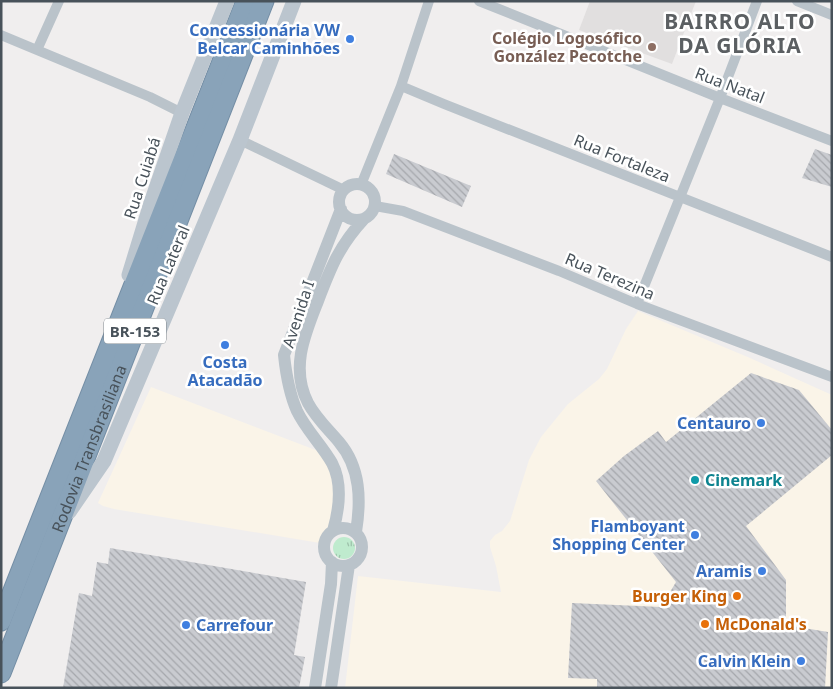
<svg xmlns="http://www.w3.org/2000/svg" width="833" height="689" font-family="'Noto Sans',sans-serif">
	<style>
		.commercial { fill: #faf4e8 }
		.education { fill: #e1dfdf }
		.grass { fill: url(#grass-tufts) }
		.building { fill: url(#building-back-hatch) }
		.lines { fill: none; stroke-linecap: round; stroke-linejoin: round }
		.motorway-casing { stroke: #748ea5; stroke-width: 21 }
		.minor { stroke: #bac3ca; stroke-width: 10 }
		.tertiary { stroke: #bac3ca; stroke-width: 12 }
		.secondary { stroke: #bbc5ce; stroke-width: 15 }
		.motorway { stroke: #89a3b9; stroke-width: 19 }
		.shop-dot { fill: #3f7fe0; stroke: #fff; stroke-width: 2 }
		.education-dot { fill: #8d6e63; stroke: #fff; stroke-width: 2 }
		.culture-dot { fill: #0f9aa8; stroke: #fff; stroke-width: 2 }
		.food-dot { fill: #e8710a; stroke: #fff; stroke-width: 2 }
		.labels { text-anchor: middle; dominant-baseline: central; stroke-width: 5; stroke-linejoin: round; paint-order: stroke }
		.shield { fill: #fff; stroke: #7f868c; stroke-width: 1 }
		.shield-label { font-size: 15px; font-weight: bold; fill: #48525a }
		.shop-label { font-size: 16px; font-weight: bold; fill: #366cbe; stroke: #fff; text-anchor: end }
		.education-label { font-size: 16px; font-weight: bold; fill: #785e54; stroke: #fff; text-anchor: end }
		.street-label { font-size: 16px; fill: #48525a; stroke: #fff }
		.culture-label { font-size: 16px; font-weight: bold; fill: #0d838f; stroke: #fff; text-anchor: start }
		.food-label { font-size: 16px; font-weight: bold; fill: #c56008; stroke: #fff; text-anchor: end }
		.district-label { font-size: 21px; font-weight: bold; letter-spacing: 1px; fill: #5b5f62; stroke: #fff }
	</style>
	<defs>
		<pattern id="grass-tufts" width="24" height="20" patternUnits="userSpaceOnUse" patternTransform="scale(1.25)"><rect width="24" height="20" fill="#bfebce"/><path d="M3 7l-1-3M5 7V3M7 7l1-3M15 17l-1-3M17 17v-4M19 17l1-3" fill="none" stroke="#9dc1aa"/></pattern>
		<pattern id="building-back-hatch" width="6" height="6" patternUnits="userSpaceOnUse" patternTransform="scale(1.25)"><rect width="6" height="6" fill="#c9cbd0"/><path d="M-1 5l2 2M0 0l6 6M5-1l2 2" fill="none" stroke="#a5a7ac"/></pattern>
	</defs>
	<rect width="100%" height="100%" fill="#f0eeee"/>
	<path class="commercial" d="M638,311L750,358L832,395V688H345L358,576L501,592L496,566L490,547V541L495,535L502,531L510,521L529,460L541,437L568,404L599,379L607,369L626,329Z
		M151,387L326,454L333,461L336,515L320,543L114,509L103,506L98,503Z"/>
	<path class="education" d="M590,1H696L672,64L579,30Z"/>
	<path class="grass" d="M333 548a11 11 0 1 1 22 0a11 11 0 1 1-22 0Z"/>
	<path class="building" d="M815,149L832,155V187L802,178Z
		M394,154L471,186L462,207L386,174Z
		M751,373L799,390L832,430V455L746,526L786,580V625L828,632L825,688H597V679L568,678L572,603L661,607L676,582L596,481L624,456L658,431L666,442Z
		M110,548L306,582L294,655L305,657L299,688H63L79,593L92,596L97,562L108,564Z"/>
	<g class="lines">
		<defs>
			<g id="motorway">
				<path d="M1,621L246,1"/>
				<path id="s1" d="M1,673L264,1"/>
			</g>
		</defs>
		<use href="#motorway" class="motorway-casing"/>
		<path class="minor" d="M479,1L720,98L832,141
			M797,1L832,15
			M1,35L150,97L182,113
			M37,50L59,1
			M401,86L444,104L832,257
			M240,140L344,190
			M361,185L401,86L429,1
			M375,206L403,211L559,271L637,304L832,377
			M637,304L720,98L757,1"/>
		<path class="tertiary" d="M339 202a18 18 0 1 1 36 0a18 18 0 1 1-36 0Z
			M324 547a19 19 0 1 1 38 0a19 19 0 1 1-38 0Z
			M333,531C339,510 343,484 332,463C322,445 306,430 297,411C289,393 286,374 284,355L341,209
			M356,532C361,501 361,468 339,442C328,429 316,418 308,403C290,368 305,334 318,301C331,267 339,246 364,219
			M315,688L331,584L332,562
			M331,688L349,565"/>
		<path class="secondary" d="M129,275L151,203L182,113L227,1
			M69,512L104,461L240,140L294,1"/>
		<use href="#motorway" class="motorway"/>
	</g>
	<g class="shop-dot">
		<circle cx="350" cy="39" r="5"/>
		<circle cx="225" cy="345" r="5"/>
		<circle cx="761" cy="423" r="5"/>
		<circle cx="695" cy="535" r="5"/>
		<circle cx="762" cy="571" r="5"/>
		<circle cx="186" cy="625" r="5"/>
		<circle cx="801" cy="661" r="5"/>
	</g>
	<circle class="education-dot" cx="652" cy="47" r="5"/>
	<circle class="culture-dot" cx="695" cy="480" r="5"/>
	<g class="food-dot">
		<circle cx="737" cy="596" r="5"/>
		<circle cx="705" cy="624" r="5"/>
	</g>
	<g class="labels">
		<rect class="shield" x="104" y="318.5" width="62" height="25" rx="4"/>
		<g class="shield-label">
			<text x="135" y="331">BR-153</text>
		</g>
		<g class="shop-label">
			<text x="340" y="30">Concessionária VW<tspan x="340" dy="18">Belcar Caminhões</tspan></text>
			<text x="225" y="362" text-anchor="middle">Costa<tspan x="225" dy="18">Atacadão</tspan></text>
			<text x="751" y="423">Centauro</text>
			<text x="685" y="526">Flamboyant<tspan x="685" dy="18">Shopping Center</tspan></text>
			<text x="752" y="571">Aramis</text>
			<text x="196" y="625" text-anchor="start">Carrefour</text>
			<text x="791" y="661">Calvin Klein</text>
		</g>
		<g class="education-label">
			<text x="642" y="38">Colégio Logosófico<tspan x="642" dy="18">González Pecotche</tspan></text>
		</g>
		<g class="street-label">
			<text transform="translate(730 85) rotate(21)">Rua Natal</text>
			<text transform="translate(622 158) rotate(22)">Rua Fortaleza</text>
			<text transform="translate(142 178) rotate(-72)">Rua Cuiabá</text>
			<text transform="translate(168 265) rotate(-67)">Rua Lateral</text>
			<text transform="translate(610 276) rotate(23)">Rua Terezina</text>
			<text transform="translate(298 314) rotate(-72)">Avenida I</text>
			<text stroke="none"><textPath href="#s1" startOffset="241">Rodovia Transbrasiliana</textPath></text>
		</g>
		<g class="culture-label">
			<text x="705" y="480">Cinemark</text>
		</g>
		<g class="food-label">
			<text x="727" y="596">Burger King</text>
			<text x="715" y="624" text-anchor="start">McDonald's</text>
		</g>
		<g class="district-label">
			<text x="740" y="21">BAIRRO ALTO<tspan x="740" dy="24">DA GLÓRIA</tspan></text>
		</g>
	</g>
	<rect width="833" height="689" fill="none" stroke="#48525a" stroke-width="5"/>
</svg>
